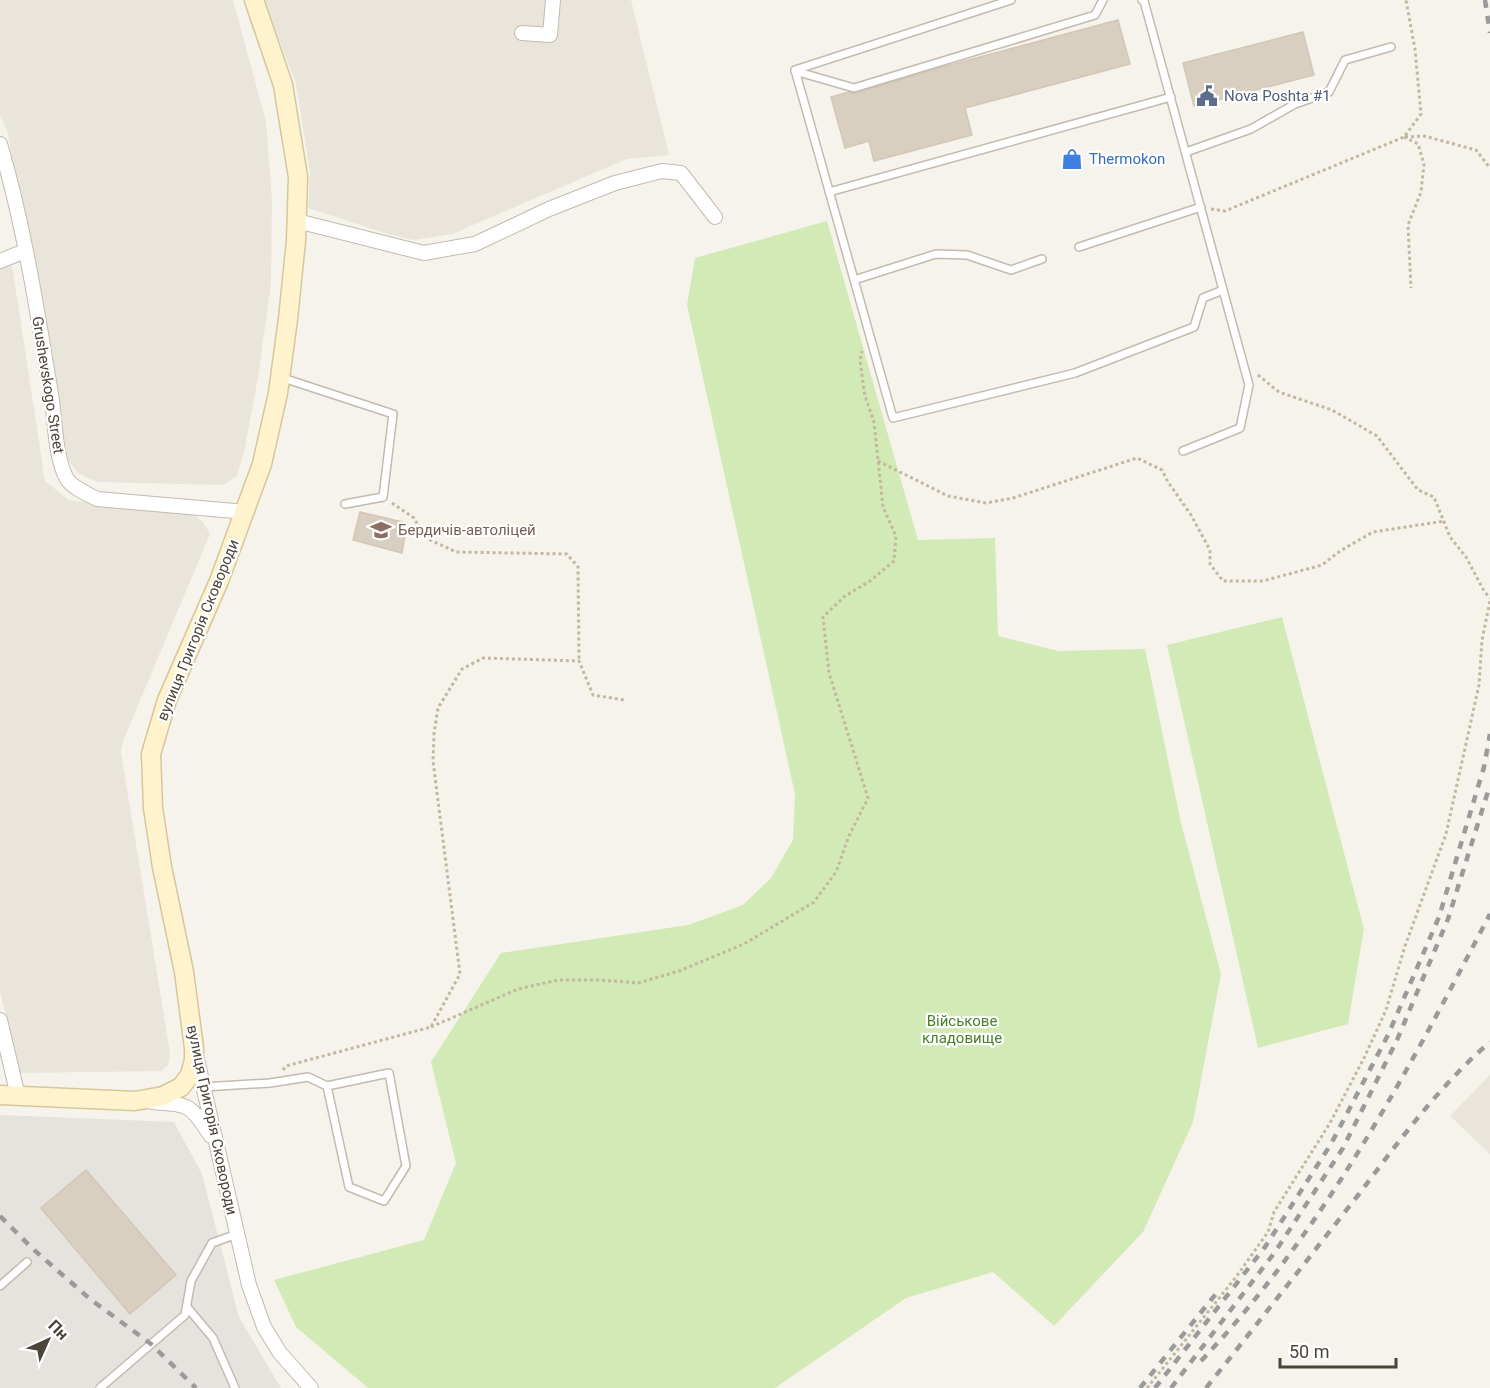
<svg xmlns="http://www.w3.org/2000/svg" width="1490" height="1388" font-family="Roboto,sans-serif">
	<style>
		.residential { fill: #eae5da }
		.industrial { fill: #e6e2dd }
		.green { fill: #d2eab5 }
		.building { fill: #d8cfc1; stroke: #d3c7b4; stroke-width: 1.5 }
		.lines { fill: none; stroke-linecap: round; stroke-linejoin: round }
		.service-casing { stroke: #c2bbae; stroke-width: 10 }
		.minor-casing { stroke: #c2bbae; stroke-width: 16 }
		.secondary-casing { stroke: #d6c79b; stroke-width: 21 }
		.path { stroke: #c4b79f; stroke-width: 3; stroke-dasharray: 3 3; stroke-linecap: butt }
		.service { stroke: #fff; stroke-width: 7 }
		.minor { stroke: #fff; stroke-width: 14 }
		.secondary { stroke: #fff3cd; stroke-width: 18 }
		.rail { stroke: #9a9a9a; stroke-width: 4.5; stroke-dasharray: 8 8; stroke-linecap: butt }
		.labels { text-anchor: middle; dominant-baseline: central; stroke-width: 4.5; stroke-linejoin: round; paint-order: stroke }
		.service-label { font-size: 15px; fill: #4e5e75; stroke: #fff; text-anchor: start }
		.shop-label { font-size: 15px; fill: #366cbe; stroke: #fff; text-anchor: start }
		.street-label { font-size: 15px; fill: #4b4439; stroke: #fff }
		.education-label { font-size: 15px; fill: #785e54; stroke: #fff; text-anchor: start }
		.park-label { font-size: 15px; fill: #4a7f2a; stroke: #fff }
	</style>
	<rect width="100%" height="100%" fill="#f6f3ec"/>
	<path class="residential" d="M0,0H233L266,122L272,199L271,283L259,371L245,448L237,476L224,485L97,482L78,473L68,460L7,130L0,115Z
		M263,0H631L669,155L627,159L452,234L413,240L388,234L308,208L310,173L296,83Z
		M12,265L45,481L69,500L193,514L203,522L210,534L123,741L121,752L170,1053L168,1065L162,1071L20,1073L0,992V269Z
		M1490,1075V1154L1450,1116Z"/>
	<path class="industrial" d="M0,1115L174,1122L202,1174L239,1317L281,1388H0Z"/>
	<path class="green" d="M827,221L918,540L995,538L998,636L1058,651L1145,649L1181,823L1221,974L1193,1122L1143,1232L1054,1326L993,1272L906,1298L775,1388H368L296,1327L274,1280L424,1240L456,1163L431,1062L501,953L688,925L743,905L771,878L793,840L795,794L687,305L695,258Z
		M1282,617L1364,929L1348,1024L1258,1048L1167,645Z"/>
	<path class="building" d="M1118,20L1130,64L965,108L972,135L874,161L869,141L845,148L831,97L849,92L856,93L939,68Z
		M1303,32L1314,75L1194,106L1183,63Z
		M360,512L407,523L402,553L353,540Z
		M86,1170L176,1275L130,1314L41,1208Z"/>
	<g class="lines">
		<defs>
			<path id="service" d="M1011,0L795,70L893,418L1075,373L1194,327L1203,298L1223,290
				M1142,0L1144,1L1249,385L1240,428L1183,451
				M795,71L854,88L1095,15L1103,0
				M1186,152L1251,129L1295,104L1329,92L1345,60L1391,47
				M829,192L1171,97
				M1079,247L1201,207
				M854,280L936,254L967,255L1011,270L1042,259
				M283,378L393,414L383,497L345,504
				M203,1087L270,1083L308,1077L327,1086L349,1187L384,1201L406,1166L389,1073L327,1086
				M0,1286L27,1262
				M187,1307L213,1338L235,1388
				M100,1388L185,1315L191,1281L212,1243L237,1234"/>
			<path id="minor" d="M522,33L550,35L553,0
				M0,144C24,225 37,310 51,394C55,417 55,459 67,479C73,488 87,494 97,499L246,512
				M297,221L424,253L475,244L549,209L615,183L662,171L681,173L715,217
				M0,261L25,251
				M0,1020L18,1096
				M196,1055L249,1285L264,1327L280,1353L311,1388
				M152,1102C192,1105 189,1104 211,1136"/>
			<path id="secondary" d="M0,1095L135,1101L163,1096L181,1087L190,1075L194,1060V1048L184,972L162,867L153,808L151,754L167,700L219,581L262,464L278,393L288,319L296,241L298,177L283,85L254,0"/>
		</defs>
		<use href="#service" class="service-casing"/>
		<use href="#minor" class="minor-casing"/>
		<use href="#secondary" class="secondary-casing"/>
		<path class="path" d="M1404,137L1418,144L1424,164L1421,192L1408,225L1411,288
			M1405,137L1424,136L1476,150L1490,168
			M1211,209L1225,211L1404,137L1421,114L1415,49L1406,0
			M1258,375L1279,392L1332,410L1377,436L1418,490L1434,497L1450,537L1466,557L1484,591L1490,598
			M878,461L948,496L986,503L1013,498L1137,458L1162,470L1168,482L1191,515L1210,550V564L1223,581H1263L1322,565L1340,551L1373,532L1445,521
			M392,503L414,518L424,537L456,552L567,554L578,567L579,661
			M431,1027L518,989L558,980H600L638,983L679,971L744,944L814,902L836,872L849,836L868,798L829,673L823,617L845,596L870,581L894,561L896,536L883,507L874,422L865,396L860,361L862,351
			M283,1070L286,1066L431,1027L460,974L433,761L434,734L438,708L462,669L483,658L579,661L593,695L624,700
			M1147,1388L1236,1277L1268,1232L1274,1212L1330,1123L1365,1056L1386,1010L1405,946L1446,834L1479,685L1482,640L1490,601"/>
		<use href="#service" class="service"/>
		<use href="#minor" class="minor"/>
		<use href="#secondary" class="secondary"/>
		<path class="rail" d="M1485,0L1490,33
			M0,1216L33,1249L90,1299L151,1344L196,1388
			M1201,1361C1324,1231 1408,1071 1490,914
			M1140,1388L1219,1290
			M1155,1388L1265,1247L1331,1144L1388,1035L1439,917L1484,767L1490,734
			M1171,1388L1275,1252L1343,1148L1397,1040L1448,919L1490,785
			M1206,1388C1258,1323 1308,1259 1359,1194C1399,1141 1440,1085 1490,1042"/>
	</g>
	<defs>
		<symbol id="civic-bare" viewBox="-9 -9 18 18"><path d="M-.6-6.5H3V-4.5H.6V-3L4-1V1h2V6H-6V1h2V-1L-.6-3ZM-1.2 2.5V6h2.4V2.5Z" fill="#5c6f8a" stroke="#fff" stroke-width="2.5" paint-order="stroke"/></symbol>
		<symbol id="shop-bare" viewBox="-9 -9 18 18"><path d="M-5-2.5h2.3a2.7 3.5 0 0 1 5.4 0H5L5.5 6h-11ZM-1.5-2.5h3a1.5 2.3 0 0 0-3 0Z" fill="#3f7fe0" stroke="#fff" stroke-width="2.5" paint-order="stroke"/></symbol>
		<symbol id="school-bare" viewBox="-9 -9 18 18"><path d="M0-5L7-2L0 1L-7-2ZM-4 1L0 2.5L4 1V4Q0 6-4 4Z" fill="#8d6e63" stroke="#fff" stroke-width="2.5" paint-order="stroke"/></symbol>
	</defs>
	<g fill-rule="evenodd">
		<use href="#civic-bare" x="1192" y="81" width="30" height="30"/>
		<use href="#shop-bare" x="1057" y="144" width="30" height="30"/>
		<use href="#school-bare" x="366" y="515" width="30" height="30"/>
	</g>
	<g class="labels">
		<g class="service-label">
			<text x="1224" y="96">Nova Poshta #1</text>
		</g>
		<g class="shop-label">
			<text x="1089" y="159">Thermokon</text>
		</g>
		<g class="street-label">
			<text transform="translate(48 385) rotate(81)">Grushevskogo Street</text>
			<text transform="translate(198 630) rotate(-68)">вулиця Григорія Сковороди</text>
			<text transform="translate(212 1120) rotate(78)">вулиця Григорія Сковороди</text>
		</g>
		<g class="education-label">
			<text x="398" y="530">Бердичів-автоліцей</text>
		</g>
		<g class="park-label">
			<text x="962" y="1021">Військове<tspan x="962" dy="17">кладовище</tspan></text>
		</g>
	</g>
	<g transform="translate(48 1340) rotate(45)" stroke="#ffffff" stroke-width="4.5" paint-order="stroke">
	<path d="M0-4.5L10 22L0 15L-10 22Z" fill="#4b4439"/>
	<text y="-9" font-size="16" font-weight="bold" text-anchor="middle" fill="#4b4439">Пн</text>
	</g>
	<path d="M1280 1358v9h116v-9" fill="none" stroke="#4b4439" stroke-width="3"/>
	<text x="1289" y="1358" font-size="18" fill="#4b4439" stroke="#ffffff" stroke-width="4.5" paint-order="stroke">50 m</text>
</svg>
